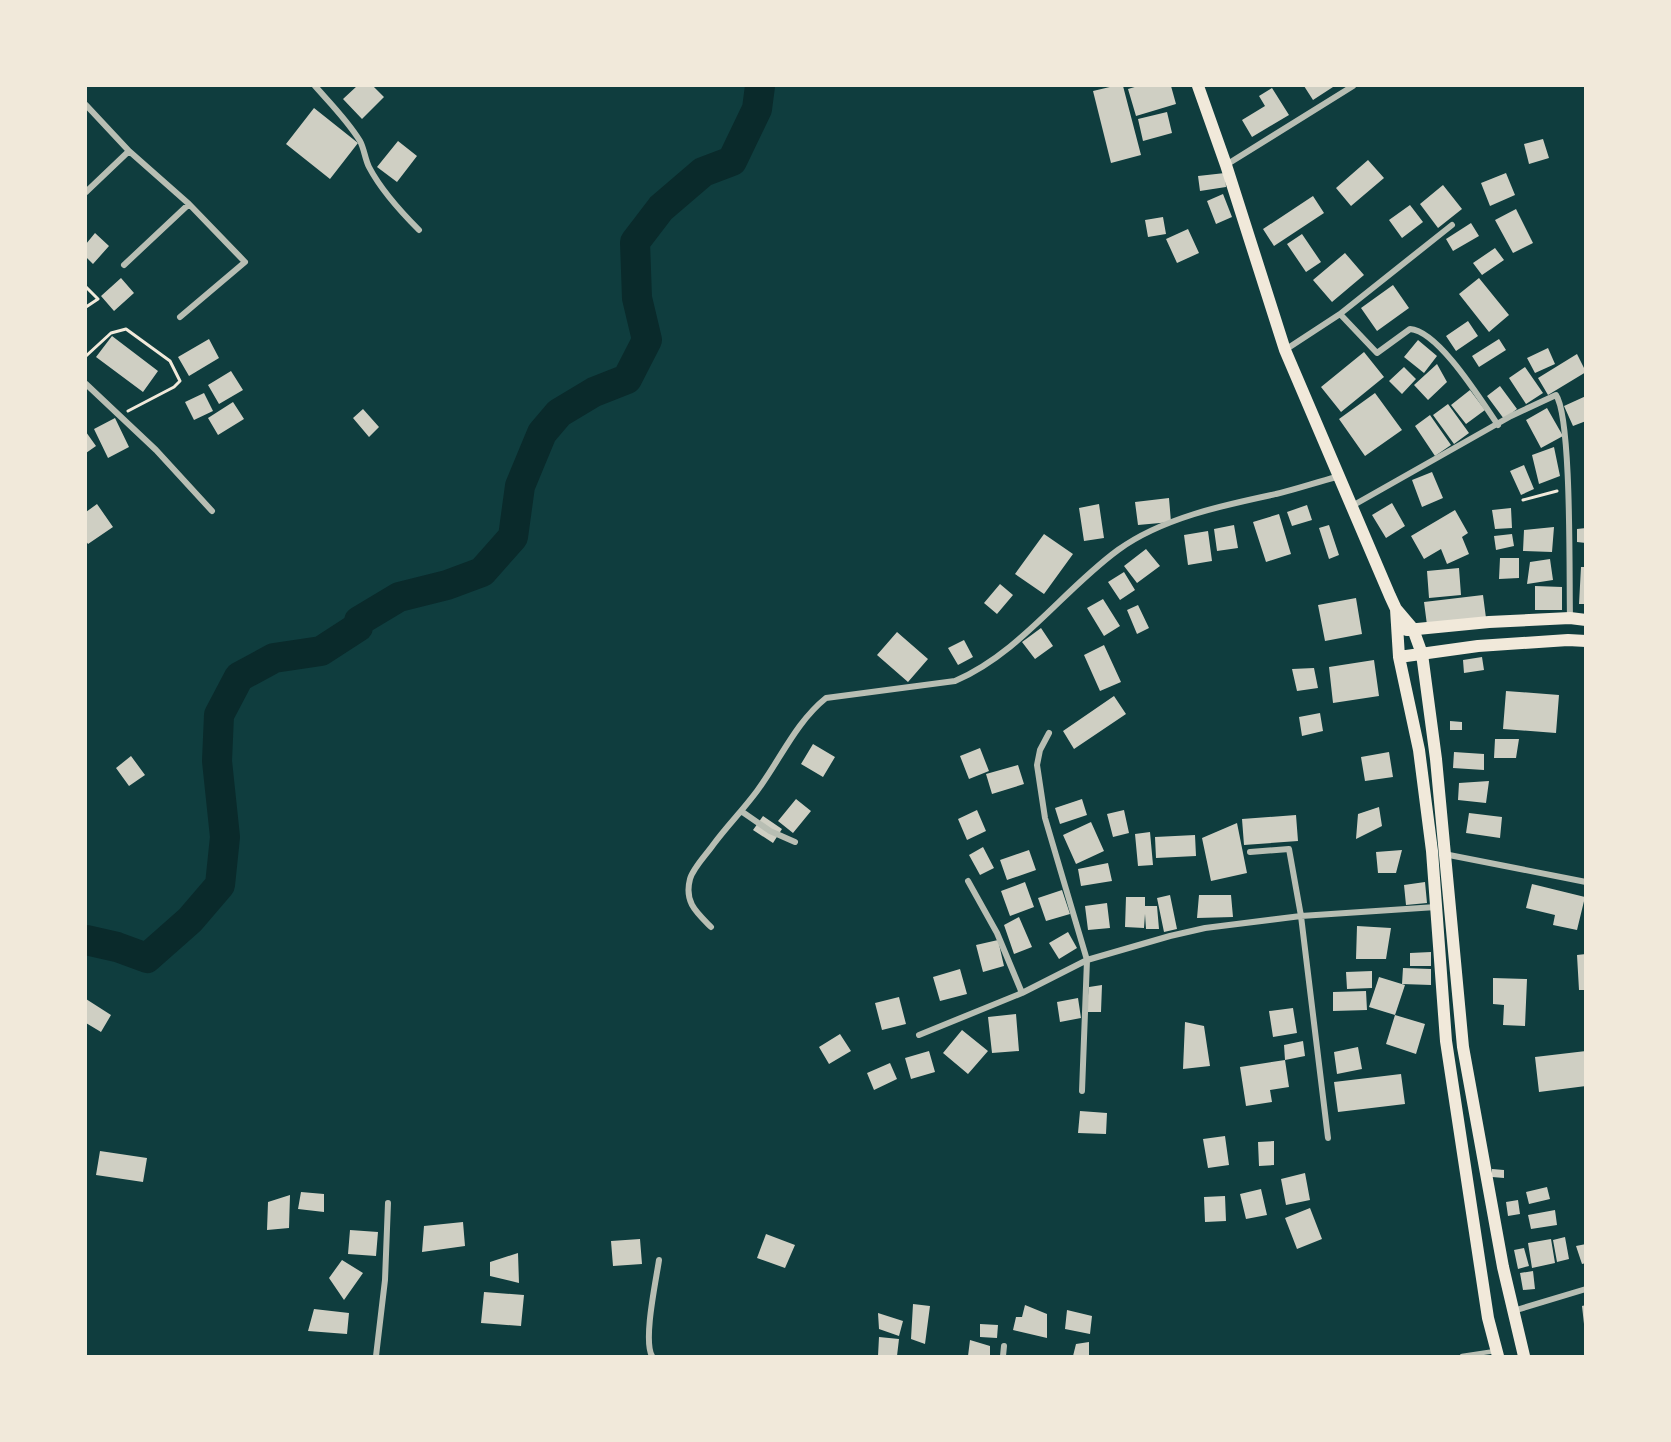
<svg xmlns="http://www.w3.org/2000/svg" width="1671" height="1442" font-family="Lato,sans-serif">
	<style>
		.lines { fill: none; stroke-linecap: round; stroke-linejoin: round }
		.river { stroke: #0a2a2b; stroke-width: 30 }
		.building { fill: #cfcfc3 }
		.path { stroke: #f1e9da; stroke-width: 3 }
		.service { stroke: #b8beb3; stroke-width: 4.5 }
		.minor { stroke: #b8beb3; stroke-width: 6 }
		.secondary { stroke: #f1e9da; stroke-width: 12 }
	</style>
	<rect width="100%" height="100%" fill="#0f3d3e"/>
	<g class="lines">
		<path class="river" d="M86,940L117,947L147,958L190,920L220,885L225,837L217,761L219,715L239,677L274,658L321,651L358,627L359,621L399,597L447,585L482,572L513,537L520,486L542,433L559,413L594,392L627,379L647,340L637,298L635,242L661,208L703,172L732,161L757,109L760,86"/>
	</g>
	<path class="building" d="M357,86H373L384,97L362,119L343,99Z
		M1114,86H1123L1141,155L1111,163L1093,91Z
		M1138,86H1171L1176,104L1136,116L1128,89Z
		M1304,86H1332L1333,87L1313,100Z
		M1272,88L1289,115L1252,137L1242,120L1265,106L1259,96Z
		M314,108L358,143L330,179L286,144Z
		M1167,112L1172,133L1143,141L1138,119Z
		M1543,139L1549,158L1529,164L1524,144Z
		M398,141L417,156L397,182L377,167Z
		M1368,160L1384,178L1351,206L1336,188Z
		M1225,173L1226,187L1200,191L1198,176Z
		M1506,173L1515,195L1490,206L1481,183Z
		M1443,185L1462,209L1438,228L1420,204Z
		M1223,194L1232,217L1216,224L1207,201Z
		M1313,196L1324,213L1274,246L1263,229Z
		M1410,205L1423,222L1402,238L1389,220Z
		M1516,209L1533,243L1513,253L1495,220Z
		M1163,217L1166,234L1148,237L1145,220Z
		M1471,223L1479,236L1453,251L1446,239Z
		M1188,229L1199,253L1177,263L1166,239Z
		M95,233L109,246L93,264L86,257V244Z
		M1302,234L1321,262L1306,272L1287,244Z
		M1495,248L1504,260L1482,275L1473,263Z
		M1345,253L1364,275L1332,302L1313,280Z
		M121,278L134,293L114,311L101,296Z
		M1479,278L1509,315L1489,332L1459,294Z
		M1393,285L1409,308L1377,331L1361,308Z
		M1468,321L1478,336L1456,351L1446,336Z
		M112,336L158,371L143,392L96,357Z
		M209,339L219,358L189,376L178,357Z
		M1499,339L1506,350L1479,367L1472,356Z
		M1418,340L1437,356L1424,373L1404,357Z
		M1548,348L1555,364L1535,373L1527,358Z
		M1364,352L1384,377L1341,412L1321,387Z
		M1577,354L1586,372L1548,395L1538,378Z
		M1437,364L1447,382L1428,400L1414,385Z
		M1404,367L1416,379L1402,394L1389,381Z
		M1525,367L1543,393L1526,404L1509,378Z
		M231,371L243,390L219,404L208,385Z
		M1500,386L1517,409L1504,419L1487,396Z
		M1470,390L1485,410L1466,424L1451,405Z
		M204,393L213,411L194,420L185,402Z
		M1375,393L1402,430L1365,456L1339,419Z
		M1586,396V421L1573,426L1564,406Z
		M233,402L244,419L218,435L208,418Z
		M1448,404L1469,433L1454,444L1433,415Z
		M1547,408L1563,436L1541,448L1526,420Z
		M363,409L379,427L369,437L353,418Z
		M1430,415L1451,445L1435,456L1415,426Z
		M115,418L129,447L108,458L94,429Z
		M86,432L96,446L86,453Z
		M1554,447L1560,476L1539,484L1532,455Z
		M1524,465L1534,489L1521,495L1510,471Z
		M1432,472L1443,498L1422,507L1412,480Z
		M1169,498L1171,522L1138,525L1135,502Z
		M1392,503L1405,526L1386,538L1372,515Z
		M97,504L113,527L88,544L86,541V512Z
		M1099,504L1104,538L1084,541L1079,508Z
		M1307,505L1312,520L1292,526L1287,512Z
		M1511,508L1512,528L1495,529L1492,510Z
		M1455,510L1468,533L1462,537L1469,554L1447,564L1441,549L1424,559L1411,536Z
		M1279,514L1291,554L1266,562L1253,522Z
		M1234,525L1238,548L1217,551L1214,529Z
		M1329,525L1339,555L1329,559L1319,528Z
		M1554,527L1552,552L1523,551L1524,530Z
		M1586,528V543L1577,542V529Z
		M1208,531L1212,561L1188,565L1184,535Z
		M1044,534L1073,554L1044,594L1015,574Z
		M1512,534L1514,546L1496,550L1494,536Z
		M1146,549L1160,566L1137,583L1124,566Z
		M1500,558H1519V578L1499,579Z
		M1550,559L1553,580L1527,584L1530,562Z
		M1581,567H1586V604H1579Z
		M1459,568L1461,595L1429,598L1427,571Z
		M1124,572L1135,590L1120,600L1108,582Z
		M1000,584L1013,595L997,614L984,603Z
		M1535,586L1562,587V610H1535Z
		M1483,595L1486,618L1427,625L1424,602Z
		M1356,598L1362,634L1325,641L1318,605Z
		M1103,599L1120,626L1104,636L1087,608Z
		M1138,605L1149,628L1137,634L1127,610Z
		M1041,628L1053,646L1035,659L1022,642Z
		M897,632L928,659L908,682L877,655Z
		M964,640L973,657L958,665L948,648Z
		M1104,645L1121,682L1100,691L1084,655Z
		M1482,657L1484,670L1464,673L1463,660Z
		M1374,660L1379,696L1333,703L1329,667Z
		M1314,668L1318,688L1297,691L1292,669Z
		M1506,691L1559,695L1556,733L1503,729Z
		M1114,696L1126,714L1074,749L1063,731Z
		M1320,713L1323,731L1302,736L1299,717Z
		M1450,721L1462,722V730H1450Z
		M1495,739H1519L1516,758H1494Z
		M813,744L835,757L823,777L801,764Z
		M980,748L989,771L969,779L960,756Z
		M1389,752L1393,777L1365,781L1361,757Z
		M1454,752L1484,754V770L1453,768Z
		M131,756L145,775L129,786L116,768Z
		M1018,765L1024,784L992,794L986,774Z
		M1489,781L1486,803L1458,800L1459,783Z
		M796,799L811,811L793,833L778,821Z
		M1082,799L1087,815L1060,824L1055,808Z
		M1379,807L1382,826L1356,839L1358,814Z
		M977,810L986,831L967,840L958,819Z
		M1124,810L1129,833L1113,837L1107,814Z
		M1469,813L1502,817L1500,838L1466,833Z
		M1296,815L1298,841L1244,845L1242,819Z
		M763,816L782,829L773,843L753,830Z
		M1091,822L1104,851L1076,864L1063,835Z
		M1237,823L1247,873L1211,881L1202,838Z
		M1150,832L1153,865L1138,866L1135,834Z
		M1195,835L1196,856L1156,858L1155,837Z
		M983,847L994,868L980,875L969,855Z
		M1029,850L1036,870L1007,880L1000,860Z
		M1402,850L1396,873H1378L1376,852Z
		M1108,863L1112,881L1081,886L1078,869Z
		M1025,882L1034,907L1010,916L1001,891Z
		M1425,882L1427,903L1406,905L1404,885Z
		M1532,884L1585,897L1577,930L1553,925L1555,915L1526,908Z
		M1062,890L1070,914L1046,921L1038,898Z
		M1170,895L1177,929L1164,932L1157,898Z
		M1199,895H1231L1233,917L1197,918Z
		M1126,897H1145V906H1157L1159,929H1146L1145,914L1144,928L1125,927Z
		M1107,903L1110,928L1088,930L1085,906Z
		M1019,917L1032,947L1014,954L1004,925Z
		M1357,926L1391,928L1386,959H1356Z
		M1068,932L1077,948L1059,959L1049,943Z
		M998,940L1004,966L983,972L976,945Z
		M1431,952V966H1410V953Z
		M1586,954V990H1579L1577,955Z
		M1403,968L1431,969V985L1402,984Z
		M960,969L967,994L940,1001L933,977Z
		M1372,971V988L1347,989L1346,972Z
		M1379,977L1405,985L1395,1015L1369,1007Z
		M1493,978L1527,979L1525,1026L1503,1025L1504,1005L1493,1004Z
		M1102,985L1101,1012H1086L1089,987Z
		M1366,991L1367,1010L1333,1011V992Z
		M899,997L906,1024L882,1030L875,1003Z
		M1078,998L1081,1018L1060,1022L1057,1002Z
		M86,999L111,1015L101,1032L86,1023Z
		M1293,1008L1297,1033L1273,1037L1269,1011Z
		M1016,1014L1019,1051L992,1053L988,1017Z
		M1395,1015L1425,1024L1416,1054L1386,1044Z
		M1185,1022L1204,1026L1210,1066L1183,1069Z
		M962,1030L988,1051L968,1074L943,1053Z
		M840,1034L851,1051L829,1064L819,1047Z
		M1303,1041L1305,1056L1285,1060L1284,1045Z
		M1358,1047L1362,1069L1337,1074L1334,1052Z
		M929,1051L935,1072L911,1079L905,1058Z
		M1586,1051V1086L1539,1092L1535,1057Z
		M1285,1060L1289,1087L1270,1090L1272,1102L1246,1106L1240,1067Z
		M890,1063L897,1079L874,1090L867,1073Z
		M1401,1074L1405,1104L1338,1112L1334,1082Z
		M1080,1111L1107,1113L1106,1134L1078,1133Z
		M1225,1136L1229,1165L1208,1168L1203,1139Z
		M1274,1141V1165L1259,1166L1258,1142Z
		M100,1151L147,1158L143,1182L96,1175Z
		M1492,1169L1504,1170V1178L1492,1177Z
		M1305,1173L1310,1200L1286,1205L1281,1179Z
		M1547,1187L1550,1199L1529,1204L1526,1192Z
		M1261,1189L1267,1215L1246,1219L1240,1194Z
		M301,1192L324,1194V1212L298,1209Z
		M290,1195L289,1228L267,1230L268,1202Z
		M1225,1196L1226,1221L1205,1222L1204,1197Z
		M1518,1200L1520,1214L1508,1216L1506,1202Z
		M1310,1208L1322,1239L1297,1249L1285,1218Z
		M1555,1210L1557,1225L1531,1229L1528,1215Z
		M463,1222L465,1246L422,1252L424,1226Z
		M350,1230L378,1232L376,1256L348,1254Z
		M766,1234L795,1245L785,1268L757,1258Z
		M1565,1237L1569,1259L1557,1262L1553,1240Z
		M640,1239L642,1264L613,1266L611,1241Z
		M1551,1239L1555,1263L1532,1268L1528,1243Z
		M1586,1244V1263L1582,1264L1576,1246Z
		M1524,1248L1529,1266L1518,1269L1514,1250Z
		M518,1253L519,1283L490,1276V1262Z
		M342,1260L363,1273L344,1300L329,1278Z
		M1533,1271L1535,1289L1523,1290L1520,1273Z
		M484,1292L524,1295L521,1326L481,1323Z
		M913,1304L930,1306L925,1344L911,1339Z
		M1025,1305L1047,1314V1338L1013,1330L1016,1317H1022Z
		M1586,1305V1324H1584L1582,1306Z
		M314,1309L349,1313L347,1334L308,1331Z
		M1067,1310L1092,1316L1090,1334L1065,1329Z
		M878,1313L903,1321L899,1336L879,1329Z
		M980,1324L998,1325L997,1338L980,1337Z
		M879,1337L899,1339L897,1356H878Z
		M970,1340L990,1346V1356H968Z
		M1089,1342V1356H1073L1076,1344Z"/>
	<g class="lines">
		<path class="path" d="M86,287L98,299L86,307
			M86,356L111,333L126,329L170,361L180,381L174,387L128,411
			M1523,500L1557,491"/>
		<path class="service" d="M1462,1356L1495,1351"/>
		<path class="minor" d="M315,86C330,103 348,121 360,141C364,148 365,159 369,167C381,190 401,212 419,230
			M86,105L129,151L86,192
			M1226,165L1353,86
			M124,265L189,204L129,151
			M1340,314L1452,225
			M180,317L245,262L189,204
			M1285,350L1340,314L1377,353L1410,329C1439,331 1482,402 1498,425
			M86,384L156,450L212,511
			M1352,506L1511,416L1556,395C1572,418 1569,580 1570,618
			M1049,733L1040,750L1037,765L1045,818L1087,960L1082,1091
			M741,811L770,831L795,842
			M1250,852L1289,849L1301,916L1328,1138
			M1444,854L1586,882
			M968,881L997,933L1022,993
			M711,927C696,912 684,902 690,879C693,868 706,855 713,845C727,826 743,810 757,791C780,760 796,722 826,698L955,681C1020,653 1062,591 1118,550C1162,518 1224,505 1276,494C1297,489 1317,482 1337,477
			M919,1035L1022,993L1087,960L1170,936L1205,928L1301,916L1436,907
			M1513,1311L1586,1289
			M376,1356L385,1280L388,1203
			M652,1356C643,1340 656,1281 659,1260
			M1003,1356L1004,1346"/>
		<path class="secondary" d="M1198,86L1226,165L1285,350L1390,596L1396,609L1413,629L1422,654L1436,759L1463,1047L1503,1267L1524,1356
			M1396,609L1399,657L1419,750L1432,851L1446,1041L1488,1318L1498,1356
			M1407,630L1489,622L1570,618L1586,620
			M1399,657L1478,646L1568,640L1586,641"/>
	</g>
	<rect width="1671" height="1442" fill="none" stroke="#f1e9da" stroke-width="174"/>
</svg>
